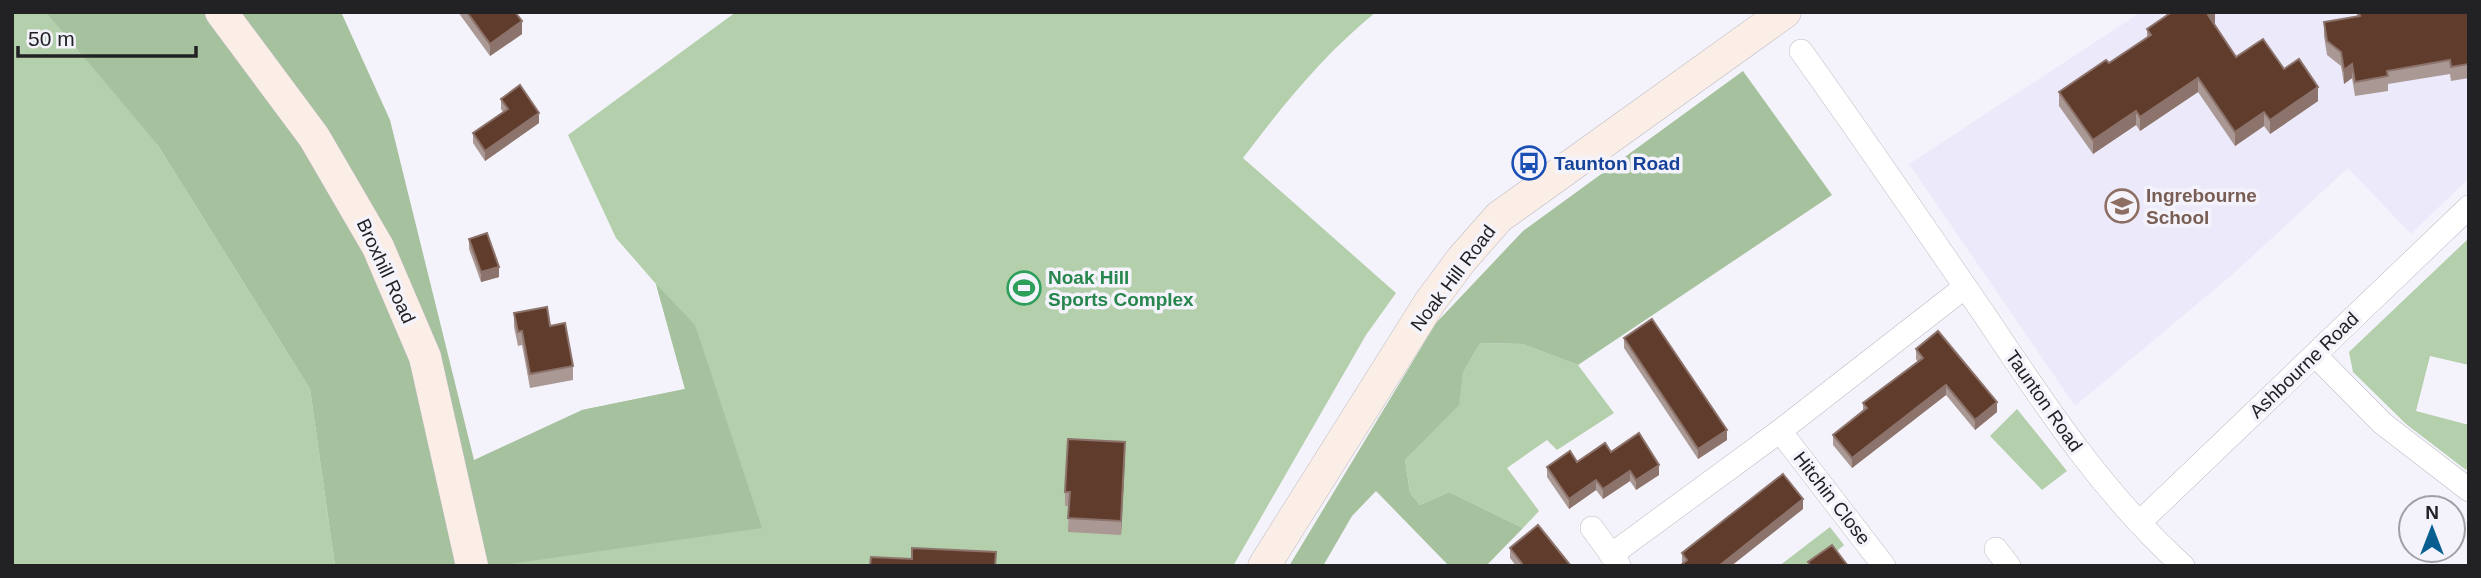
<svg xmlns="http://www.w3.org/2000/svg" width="2481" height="578" font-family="Helvetica,sans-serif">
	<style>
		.built { fill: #eceafa }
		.green { fill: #b4cfab }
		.forest { fill: #a6c19d }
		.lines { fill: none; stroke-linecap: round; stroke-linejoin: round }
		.street-casing { stroke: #bdbcc4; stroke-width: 24 }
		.secondary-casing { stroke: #bdbcc4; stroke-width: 33 }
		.street { stroke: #fff; stroke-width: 23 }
		.secondary { stroke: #fbeee6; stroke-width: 32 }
		.wall { fill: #aa9894 }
		.shaded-wall { fill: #8c736b }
		.building { fill: #603c2d; stroke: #8c736b; stroke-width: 2 }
		.labels { text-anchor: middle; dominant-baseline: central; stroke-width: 7; stroke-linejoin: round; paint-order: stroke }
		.transit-label { font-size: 19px; font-weight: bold; fill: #164399; stroke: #f4f3fb; text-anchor: start }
		.education-label { font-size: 19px; font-weight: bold; fill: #785e54; stroke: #f4f3fb; text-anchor: start }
		.street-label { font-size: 19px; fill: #222225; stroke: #f4f3fb }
		.leisure-label { font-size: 19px; font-weight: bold; fill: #27864d; stroke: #f4f3fb; text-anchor: start }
	</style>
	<rect width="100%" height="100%" fill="#f4f3fb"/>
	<path class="built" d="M2141,12H2469V178L2411,234L2348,168L2233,274L2075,406L1909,164Z"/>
	<path class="green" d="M12,12H291L157,144L310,389L335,566H12Z
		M736,12H1376C1322,56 1285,103 1243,158L1396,293L1366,335L1233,566H495L487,524L582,410L685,389L656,284L616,238L568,135Z
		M2469,238V365L2430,356L2416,411L2469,425V463L2466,470L2406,424L2353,372L2349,352Z
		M1480,343L1522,344L1578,365L1614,413L1557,450L1547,440L1507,468L1539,511L1523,528L1449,492L1420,505L1410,493L1405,460L1458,405L1463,373Z
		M2017,409L2067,471L2042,490L1990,436Z
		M1830,527L1844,545C1816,569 1815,566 1779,566Z"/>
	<path class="forest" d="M46,12H341L390,120L474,460L582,410L685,389L656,284L695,325L762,528L495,566H335L310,389L157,144Z
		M1743,71L1832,195L1578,365L1522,344L1480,343L1463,373L1459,405L1405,460L1410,493L1420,505L1449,492L1523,528L1486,566H1449L1376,491L1352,516L1323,566H1289L1436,323L1523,231Z"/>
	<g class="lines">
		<defs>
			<path id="street" d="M1801,51C1864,139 1925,228 1986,317C2045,405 2103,494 2183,566
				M2315,355L2382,423L2469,490
				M1780,431L1884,566
				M2139,523L2469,207
				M1592,528L1619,565
				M1996,549L2009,566
				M1611,555L1780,431L1965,287"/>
			<path id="secondary" d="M221,12L314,137L378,247L425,357L472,566
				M1264,566L1430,302L1462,259L1499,217L1785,12"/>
		</defs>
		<use href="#street" class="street-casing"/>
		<use href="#secondary" class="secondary-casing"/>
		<use href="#street" class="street"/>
		<use href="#secondary" class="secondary"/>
	</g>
	<path class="wall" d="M458,12H515L522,34L490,56Z
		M2165,12H2215L2214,24L2236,57L2284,69L2318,101L2270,134L2264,126L2235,146L2198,92L2140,131L2136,125L2093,154L2059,106V92L2109,63L2147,37V29L2167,16Z
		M2357,12H2469V78L2451,81L2450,74L2388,84V91L2355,96L2352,78L2344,84L2341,66L2327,55L2324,36V22L2357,17Z
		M501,99L539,123L485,161L473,143V133L503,112L501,109Z
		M469,239L499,277L481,282L469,249Z
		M514,313L550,326L573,366V380L530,388L522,345L518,346L514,327Z
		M1624,338L1727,440L1698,459L1624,348Z
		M1916,349L1997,412L1975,430L1946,395L1852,468L1833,445V435L1863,410V403L1918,362L1916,359Z
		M1611,452L1659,475L1636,490L1630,481L1603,499L1596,490L1569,509L1547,477V467L1577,462Z
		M1125,456L1121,535L1068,532L1069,506H1065V492Z
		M1803,509L1731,566H1680L1682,564V553Z
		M1510,548L1571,566H1516L1510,558Z"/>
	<path class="shaded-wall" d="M2211,12H2215V24L2208,29V15Z
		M522,21V34L490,56V44Z
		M2352,64V78L2344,84V70Z
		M2198,78V92L2140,131V117Z
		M2318,87V101L2270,134V120Z
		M2136,111V125L2093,154V140Z
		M2264,112V126L2235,146V132Z
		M539,113V123L485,161V151Z
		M499,267V277L481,282V272Z
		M1946,385V395L1852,468V458Z
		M1997,402V412L1975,430V420Z
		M1727,430V440L1698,459V449Z
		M1125,442V456L1121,535V521Z
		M1659,465V475L1636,490V480Z
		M1630,471V481L1603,499V489Z
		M1596,480V490L1569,509V499Z
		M1803,499V509L1731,566H1719Z"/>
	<path class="building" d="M467,12H515L522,21L490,44Z
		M2172,12H2211L2208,15L2236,57L2263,39L2284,69L2299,59L2318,87L2270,120L2264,112L2235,132L2198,78L2140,117L2136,111L2093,140L2059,92L2106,60L2109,63L2151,35L2147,29Z
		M2359,12H2469V64L2451,67L2450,60L2387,71L2388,76L2355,82L2352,64L2344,70L2341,52L2327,41L2324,22L2360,16Z
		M520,85L539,113L485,151L473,133L508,109L501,99Z
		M487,233L499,267L481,272L469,239Z
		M547,307L550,326L565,323L573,366L530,374L522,331L518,332L514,313Z
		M1652,319L1727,430L1698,449L1624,338Z
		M1938,331L1997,402L1975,420L1946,385L1852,458L1833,435L1867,408L1863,403L1923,358L1916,349Z
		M1639,433L1659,465L1636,480L1630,471L1603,489L1596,480L1569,499L1547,467L1570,451L1577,462L1605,443L1611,452Z
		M1068,439L1125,442L1121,521L1068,518L1070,492H1065Z
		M1783,474L1803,499L1719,566H1680L1687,560L1682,553Z
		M1538,525L1571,566H1524L1510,548Z
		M1832,545L1848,566H1811L1808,562Z
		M912,548L996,552L995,566H870L871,557L912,559Z"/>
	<defs>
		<symbol id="bus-ring" viewBox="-11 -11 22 22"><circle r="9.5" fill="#f4f3fb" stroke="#1a4fb4" stroke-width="1.5"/><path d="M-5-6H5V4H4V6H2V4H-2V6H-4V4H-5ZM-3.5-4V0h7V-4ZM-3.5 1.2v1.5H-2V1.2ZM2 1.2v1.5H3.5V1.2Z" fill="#1a4fb4"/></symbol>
		<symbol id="school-ring" viewBox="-11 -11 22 22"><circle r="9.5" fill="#f4f3fb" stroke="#8d6e63" stroke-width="1.5"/><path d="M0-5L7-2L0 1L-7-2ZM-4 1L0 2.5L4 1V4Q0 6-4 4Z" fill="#8d6e63"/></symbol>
		<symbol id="stadium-ring" viewBox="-11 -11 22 22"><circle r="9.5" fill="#f4f3fb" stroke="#2e9e5b" stroke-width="1.5"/><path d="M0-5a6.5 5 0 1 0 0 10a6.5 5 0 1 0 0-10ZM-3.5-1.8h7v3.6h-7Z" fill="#2e9e5b"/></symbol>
	</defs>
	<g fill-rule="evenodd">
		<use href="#bus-ring" x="1510" y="144" width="38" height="38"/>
		<use href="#school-ring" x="2103" y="187" width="38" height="38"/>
		<use href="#stadium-ring" x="1005" y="269" width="38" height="38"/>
	</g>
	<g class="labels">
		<g class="transit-label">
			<text x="1554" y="163">Taunton Road</text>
		</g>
		<g class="education-label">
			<text x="2146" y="195">Ingrebourne<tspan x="2146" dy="22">School</tspan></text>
		</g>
		<g class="street-label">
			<text transform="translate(386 271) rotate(65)">Broxhill Road</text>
			<text transform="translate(1453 278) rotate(-53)">Noak Hill Road</text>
			<text transform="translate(2304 365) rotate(-44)">Ashbourne Road</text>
			<text transform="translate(2044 401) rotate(55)">Taunton Road</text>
			<text transform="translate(1832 498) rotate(52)">Hitchin Close</text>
		</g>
		<g class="leisure-label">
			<text x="1048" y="277">Noak Hill<tspan x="1048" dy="22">Sports Complex</tspan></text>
		</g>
	</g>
	<rect width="2481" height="578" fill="none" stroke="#222225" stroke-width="28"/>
	<g transform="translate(2432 529)"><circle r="33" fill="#f4f3fb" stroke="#a09fa5" stroke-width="2"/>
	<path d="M0-5L12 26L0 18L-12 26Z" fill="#085e90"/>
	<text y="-10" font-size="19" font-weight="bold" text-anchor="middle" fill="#222225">N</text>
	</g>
	<path d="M18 46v10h178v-10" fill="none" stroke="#222225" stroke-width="3.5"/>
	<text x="28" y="46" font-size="21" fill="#222225" stroke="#f4f3fb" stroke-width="5" paint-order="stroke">50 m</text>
</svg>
